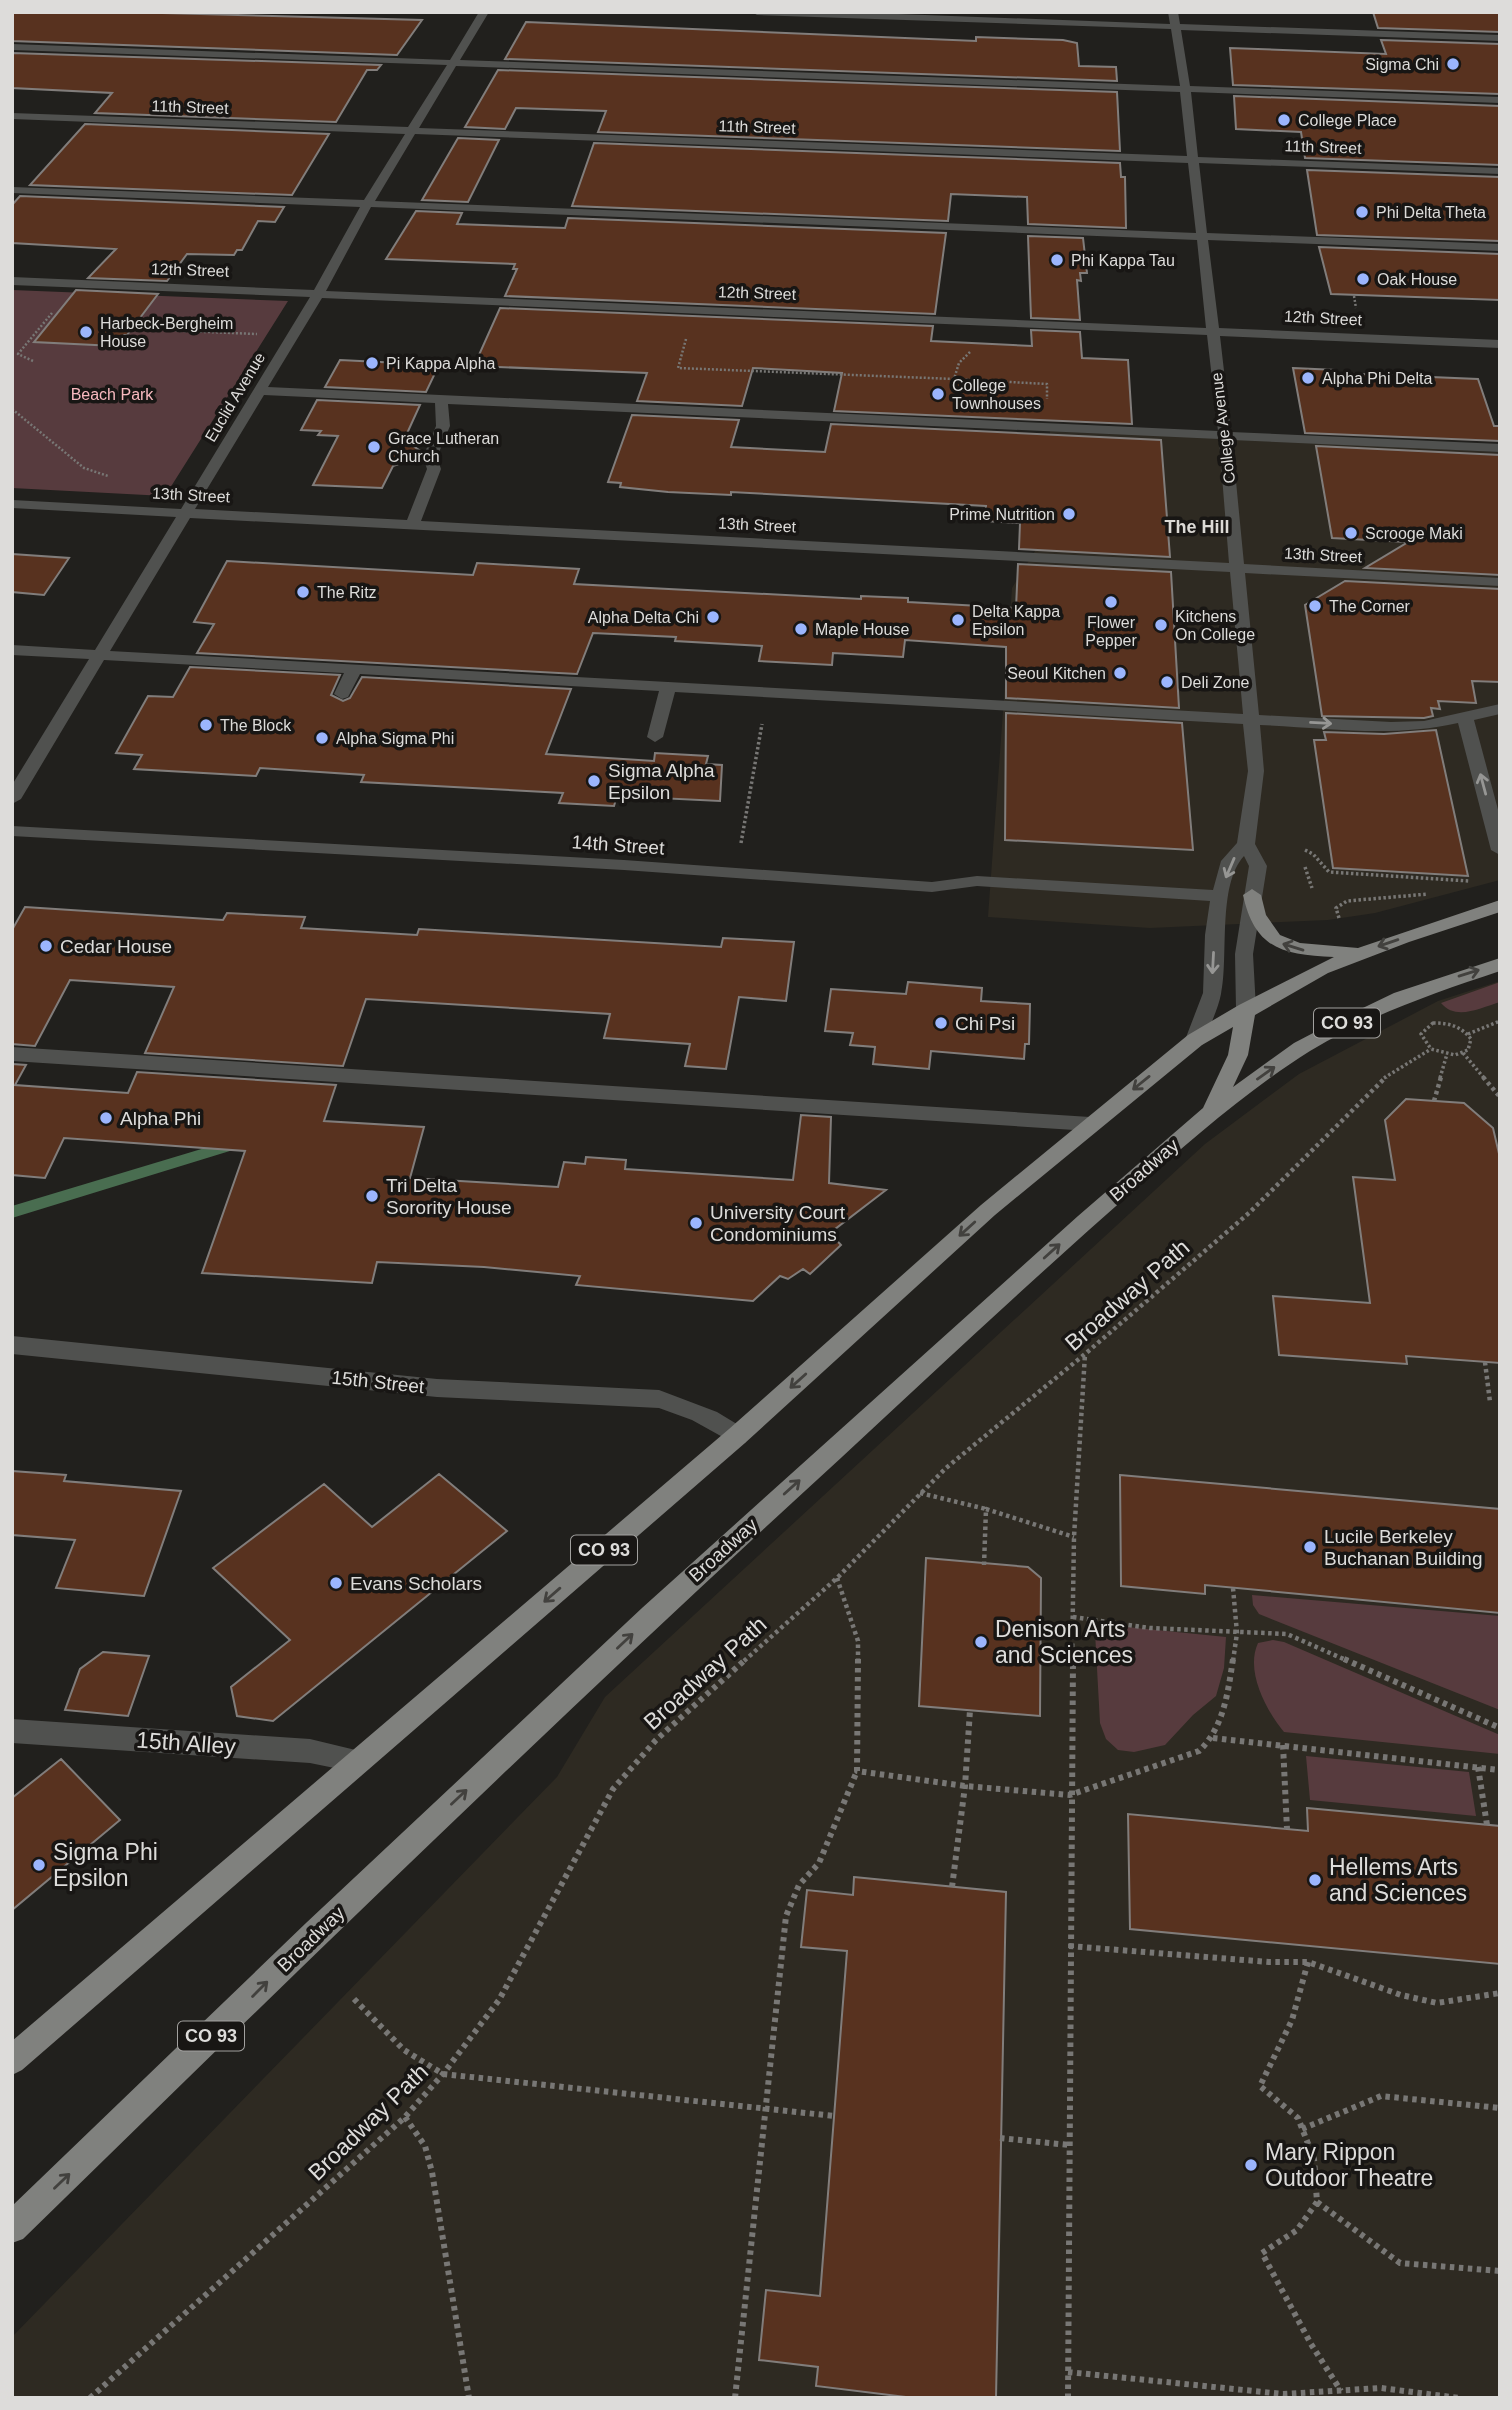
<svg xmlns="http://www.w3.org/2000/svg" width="1512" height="2410" font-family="Arial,sans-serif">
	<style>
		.built { fill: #2e2a22 }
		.green { fill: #573b3e }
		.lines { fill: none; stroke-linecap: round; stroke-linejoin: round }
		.stream { fill: #496d50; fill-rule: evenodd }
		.building { fill: #58321f; stroke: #817d7b; stroke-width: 2 }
		.path-far3 { stroke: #787775; stroke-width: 2.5; stroke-dasharray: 2 2; stroke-linecap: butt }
		.path-far2 { stroke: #787775; stroke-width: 3.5; stroke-dasharray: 2.5 2.5; stroke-linecap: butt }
		.path-far1 { stroke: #787775; stroke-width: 4.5; stroke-dasharray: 3.5 3.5; stroke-linecap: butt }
		.path { stroke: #787775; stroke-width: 6; stroke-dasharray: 4.5 4.5; stroke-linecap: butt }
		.minor { fill: #50514f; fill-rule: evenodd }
		.major { fill: #80817e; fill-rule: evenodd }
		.oneway { stroke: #969694 }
		.oneway2 { stroke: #42413e }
		.poi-dot { fill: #9bb5fd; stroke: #181614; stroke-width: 2.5 }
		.labels { text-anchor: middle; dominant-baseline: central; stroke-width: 7; stroke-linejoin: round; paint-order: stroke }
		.far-poi-label { font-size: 16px; fill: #dddcda; stroke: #181614; text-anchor: start }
		.far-street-label { font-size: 16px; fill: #dddcda; stroke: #181614 }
		.far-park-label { font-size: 16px; fill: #f8b9bf; stroke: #181614 }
		.far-neighbourhood-label { font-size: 18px; font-weight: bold; fill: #dcdad6; stroke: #181614 }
		.shield { fill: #181614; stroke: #a2a19f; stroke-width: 2 }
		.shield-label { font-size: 18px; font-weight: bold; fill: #dddcda }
		.poi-label { font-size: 19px; fill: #dddcda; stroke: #181614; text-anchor: start }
		.street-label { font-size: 19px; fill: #dddcda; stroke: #181614 }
		.near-street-label { font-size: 23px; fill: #dddcda; stroke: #181614 }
		.near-poi-label { font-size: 23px; fill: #dddcda; stroke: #181614; text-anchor: start }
	</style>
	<rect width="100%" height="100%" fill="#21201d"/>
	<path class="built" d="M1050,429L1500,452V880L1375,913L1328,920L1150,928L988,917L1012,588L1050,527Z
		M1500,981V2398H12V2337L557,1777L605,1697L1205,1144L1299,1074L1438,1001Z"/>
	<path class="green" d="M12,290L288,301L165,496L12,488Z
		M1500,982V1002C1480,1008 1456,1021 1441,1003Z
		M1252,1595L1500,1616V1710L1259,1614L1253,1605Z
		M1097,1624L1226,1637L1224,1668L1216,1696L1193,1715L1165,1745L1134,1752L1118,1750L1106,1739L1100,1723L1095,1632Z
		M1273,1640L1284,1642L1500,1735V1754L1284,1732C1266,1710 1245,1671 1258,1643Z
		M1306,1756L1469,1772L1476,1816L1310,1800Z"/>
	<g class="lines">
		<path class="stream" d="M228,1141L236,1146L233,1150L12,1218V1206Z"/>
	</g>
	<path class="building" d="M12,12H125L422,20L397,55L12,41Z
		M1373,12H1500V32L1378,28Z
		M526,22L976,41V37L1063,40L1077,43L1079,66L1116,67L1117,81L505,59Z
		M1381,40L1500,44V94L1233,85L1230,48L1386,54Z
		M12,53L381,65L377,70H367L336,122L95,113L112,93L12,88Z
		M498,70L1117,92L1120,151L598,132L606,111L516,108L505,129L465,127Z
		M1234,96L1500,106V165L1305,158L1301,132L1236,129Z
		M85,124L329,134L292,195L30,185Z
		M458,138L499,140L468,202L422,200Z
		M594,143L1120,163L1121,177H1125L1126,228L1028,224L1027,197L951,194L948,221L572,206Z
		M1307,170L1500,177V241L1317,235Z
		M20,196L284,207L275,222L258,221L242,250H237L234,255L187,254L167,281L88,278L116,249L12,243V205Z
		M416,211L462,213L457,224L565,228L568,218L946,233L935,314L505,296L517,269H513L515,264L386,259Z
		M1028,236L1083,238L1087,273H1080L1081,281L1077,280L1080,320L1031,318Z
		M1319,247L1500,254V300L1331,294Z
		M76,290L158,294L127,335H124L115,346L34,342Z
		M500,308L933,326L931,341L1032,346L1031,330L1080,332L1082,358L1128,360L1132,424L834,411L842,373L753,368L742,406L637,401L647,373L474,366Z
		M340,360L439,365L426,392L325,387Z
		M1293,368L1336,370V373L1478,379L1494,426H1500V441L1305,433Z
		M317,400L420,405L404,440L422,452L421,456L393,466L382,488L313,485L338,436L318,435L321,431L301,430Z
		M632,415L739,420L731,447L825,452L831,424L1161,440L1170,557L1019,549L1020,523L985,521L986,506L731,492V495L668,492L620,487L621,483L608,482Z
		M1316,446L1500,455V575L1365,568L1408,542L1332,538Z
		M12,554L69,558L44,595L12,592Z
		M227,561L473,575L477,563L579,569L574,584L861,599V596L908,598V602L1016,608L1018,564L1171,572L1179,708L1006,698V647L905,640L903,657L833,653L832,665L759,661L762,646L675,641L676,637L593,633L577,674L197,653L214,624L194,622Z
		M1345,581L1500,589V682L1472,681L1476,703L1438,701L1440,709L1431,708L1433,716L1424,718L1322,716L1305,605Z
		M190,667L340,675L331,695L343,701L350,698L362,677L571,689L546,754L654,761L655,753L708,756L706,764L722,765L720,801L617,796L614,806L559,803L563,793L361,782L364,775L260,768L256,776L134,769L142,755L116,753L148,696L173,697Z
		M1006,713L1182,723L1193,850L1005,840Z
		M1436,730L1468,876L1333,868L1314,740H1326L1324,732L1384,734Z
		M25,907L223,920L227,913L305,917L301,928L417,935L419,929L721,947L723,938L794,942L786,1001L739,997L726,1069L685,1066L690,1044L604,1038L610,1014L366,999L343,1066L145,1053L174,987L70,980L35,1046L12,1044V930Z
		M908,982L982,988L981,1001L1030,1004L1029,1044H1025L1024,1059L931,1051L929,1069L873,1064L875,1047L850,1045L853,1033L825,1031L831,989L906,994Z
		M12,1064L26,1065L15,1085L128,1093L137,1072L336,1085L324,1121L424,1127L410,1178L558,1187L564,1162L585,1164L586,1157L626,1160L625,1169L793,1180L801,1115L831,1117L829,1183L886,1190L830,1233L841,1245L810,1274L803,1269L788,1279L780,1276L753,1301L576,1285L580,1276L484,1267L377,1262L372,1283L202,1273L245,1151L64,1138L45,1178L12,1175Z
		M1406,1099L1464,1103L1493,1128L1500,1158V1363L1406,1356L1407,1364L1279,1355L1273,1296L1370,1303L1353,1177L1395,1180L1385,1120Z
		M12,1471L66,1475L64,1481L181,1491L144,1596L56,1588L75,1540L12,1535Z
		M439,1474L507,1531L273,1721L237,1716L231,1687L290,1640L213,1568L324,1484L372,1527Z
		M1120,1475L1500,1509V1613L1205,1585V1594L1121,1586Z
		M926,1558L1028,1567L1041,1578L1040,1716L919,1706Z
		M103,1652L149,1656L128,1716L65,1710L80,1669Z
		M61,1759L120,1820L12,1910V1798Z
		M1307,1808L1500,1826V1964L1130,1929L1128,1814L1308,1831Z
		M854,1877L1006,1892L996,2398H914L816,2386L818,2367L759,2360L766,2290L820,2296L847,1951L801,1947L807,1890L853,1895Z"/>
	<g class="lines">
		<path class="path-far3" d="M1354,296L1356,308
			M132,329L257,334
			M686,339L678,368L954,379
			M970,352L959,363L954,379L1047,384V399
			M33,361L18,354L52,313
			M12,409L84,468L108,476"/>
		<path class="path-far2" d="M741,843L762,724
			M1305,850L1313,854L1329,872L1469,881
			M1305,867L1312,888
			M1339,918L1336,908L1347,901L1428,894
			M1433,1023C1449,1023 1461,1026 1471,1039L1468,1050L1455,1055L1431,1049L1421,1034Z
			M1468,1034L1500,1021
			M1463,1053L1484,1078
			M1384,1078L1431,1049
			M1440,1078L1447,1054"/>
		<path class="path-far1" d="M1483,1077L1500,1097
			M1434,1101L1441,1077
			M1485,1362L1490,1402
			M920,1493L986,1509
			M984,1565L986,1509L1074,1537
			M837,1578L858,1641V1661
			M1073,1617L1150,1628L1287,1634L1348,1661
			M744,1661L837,1578L946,1468L1085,1354L1249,1213L1386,1077
			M1072,1661L1074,1537L1085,1354
			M1233,1661L1237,1633L1233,1588"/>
		<path class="path" d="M858,1659L857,1771L965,1786L1070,1795L1199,1751C1224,1727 1228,1692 1233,1659
			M1344,1659L1500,1728
			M1213,1738L1500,1770
			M1283,1745L1287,1829
			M1478,1767L1487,1825
			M952,1887L965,1786L970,1710
			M1069,1946L1269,1962H1308L1401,1995L1437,2003L1500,1993
			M1308,1962L1292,2020L1260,2086L1298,2118L1314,2159L1317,2202L1297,2230L1262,2253L1311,2344L1341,2391
			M354,1999L404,2050L443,2074L834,2116
			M405,2117L425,2146L432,2172L469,2398
			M1302,2129L1381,2096L1500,2108
			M1000,2138L1069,2145
			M1317,2202L1400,2263L1500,2271
			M1068,2372L1283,2394L1381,2388L1459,2398
			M90,2398L405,2117L443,2074L499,2000L613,1789L656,1740L746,1659
			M735,2398L786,1916L799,1885L819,1863L857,1771
			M1068,2398L1073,1659"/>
		<path class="minor" d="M479,12H489L460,60L1180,86L1171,29L757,15L752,12H845L1170,24L1168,12H1178L1180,24L1500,35V41L1181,30L1190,86L1500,97V103L1191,92L1198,157L1500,168V174L1199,163L1207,233L1500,244V251L1208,240L1219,328L1500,340V348L1220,336L1231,432L1500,444V452L1232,440L1244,564L1500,578V586L1245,573L1259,715L1391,722L1424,721L1500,704V714L1474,720L1500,817V855L1491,850L1458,723C1393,738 1326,728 1260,725L1264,771L1255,844L1267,866L1253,954L1256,1009L1253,1013H1239L1236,1009L1235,954L1249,866L1244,856C1217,885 1229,958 1221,994C1218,1009 1210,1025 1205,1040L1202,1045H1188L1185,1040L1203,993L1205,935L1210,901L977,886L932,892L624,870L12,836V826L624,860L932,882L977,876L1213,890L1221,861L1237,843L1248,771L1243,724L675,692L663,737L655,742L647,737L659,691L360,674L348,697L342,699L334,694L344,673L104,660L21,799L12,804V785L89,659L12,655V645L95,650L176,517L12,508V500L181,509L310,297L12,285V277L314,290L360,207L12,193V187L364,200L405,134L12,119V113L408,127L447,65L12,50V44L450,60ZM456,66L1180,92L1187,156L419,128ZM415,134L1188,163L1196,233L375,201ZM371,207L1197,240L1206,328L326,291ZM322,298L1207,335L1218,431L268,387ZM264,395L435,403L436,426L423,457L427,469L407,520L195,509ZM448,404L1219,439L1229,563L421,521L441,469L437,457L450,426ZM190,518L1230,572L1243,714L110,651Z
			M12,1047L1090,1117L1097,1119L1100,1124L1097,1129L1090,1131L12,1061Z
			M12,1336L437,1379L659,1390L717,1412L745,1429L749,1436L745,1443L737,1445L692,1420L659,1408L437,1397L12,1354Z
			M12,1719L310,1739L368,1753L372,1761L368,1769L359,1773L310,1763L12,1743Z"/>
		<path class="major" d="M1252,889L1261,895L1266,915L1280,935L1300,943L1358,948L1500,900V912L1409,942L1328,973L1255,1015L1248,1055L1233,1087L1294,1043L1338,1020L1394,993L1500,958V971C1434,993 1370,1015 1310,1051C1246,1091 1189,1142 1133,1191C1034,1278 938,1368 842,1457C563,1712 293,1975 23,2239L12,2243V2206L306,1923L642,1608L1078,1216L1203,1108L1228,1055L1233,1027L1202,1045L995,1215L745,1443L22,2070L12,2075V2041L729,1429L981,1205L1188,1035L1239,1005L1334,957C1283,955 1255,949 1243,895Z"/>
	</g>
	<defs><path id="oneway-shaft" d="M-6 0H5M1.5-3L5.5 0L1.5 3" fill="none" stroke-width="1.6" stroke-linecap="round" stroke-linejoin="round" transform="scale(1.75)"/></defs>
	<g class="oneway">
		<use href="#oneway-shaft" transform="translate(1321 723) rotate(3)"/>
		<use href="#oneway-shaft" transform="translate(1483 784) rotate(-105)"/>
		<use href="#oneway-shaft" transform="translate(1230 868) rotate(113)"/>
		<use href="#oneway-shaft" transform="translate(1213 963) rotate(93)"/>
	</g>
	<g class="oneway2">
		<use href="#oneway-shaft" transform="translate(1388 943) rotate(161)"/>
		<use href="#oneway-shaft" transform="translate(1293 947) rotate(-163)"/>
		<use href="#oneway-shaft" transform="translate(1469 973) rotate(-17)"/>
		<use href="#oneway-shaft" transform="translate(1266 1073) rotate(-35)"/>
		<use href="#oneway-shaft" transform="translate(1141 1083) rotate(141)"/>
		<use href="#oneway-shaft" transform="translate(967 1229) rotate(138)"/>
		<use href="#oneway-shaft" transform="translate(1052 1251) rotate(-42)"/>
		<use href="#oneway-shaft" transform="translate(798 1381) rotate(138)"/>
		<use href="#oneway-shaft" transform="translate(792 1487) rotate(-42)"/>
		<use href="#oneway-shaft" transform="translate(552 1595) rotate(139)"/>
		<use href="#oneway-shaft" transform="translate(625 1641) rotate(-43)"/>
		<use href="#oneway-shaft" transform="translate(459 1797) rotate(-43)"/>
		<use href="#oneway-shaft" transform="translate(260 1989) rotate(-45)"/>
		<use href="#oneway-shaft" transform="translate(62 2181) rotate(-44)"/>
	</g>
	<g class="poi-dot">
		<circle cx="1453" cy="64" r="7"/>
		<circle cx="1284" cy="120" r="7"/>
		<circle cx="1362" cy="212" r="7"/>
		<circle cx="1057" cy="260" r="7"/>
		<circle cx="1363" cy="279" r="7"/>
		<circle cx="86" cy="332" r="7"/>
		<circle cx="372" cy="363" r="7"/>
		<circle cx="1308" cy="378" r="7"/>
		<circle cx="938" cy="394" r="7"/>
		<circle cx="374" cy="447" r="7"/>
		<circle cx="1069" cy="514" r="7"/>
		<circle cx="1351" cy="533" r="7"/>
		<circle cx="303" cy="592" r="7"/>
		<circle cx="1111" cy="602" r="7"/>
		<circle cx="1315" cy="606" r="7"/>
		<circle cx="713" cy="617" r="7"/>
		<circle cx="958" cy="620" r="7"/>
		<circle cx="1161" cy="625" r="7"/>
		<circle cx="801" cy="629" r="7"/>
		<circle cx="1120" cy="673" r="7"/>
		<circle cx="1167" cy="682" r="7"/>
		<circle cx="206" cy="725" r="7"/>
		<circle cx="322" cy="738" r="7"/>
		<circle cx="594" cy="781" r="7"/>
		<circle cx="46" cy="946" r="7"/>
		<circle cx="941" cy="1023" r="7"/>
		<circle cx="106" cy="1118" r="7"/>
		<circle cx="372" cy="1196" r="7"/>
		<circle cx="696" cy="1223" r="7"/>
		<circle cx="1310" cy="1547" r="7"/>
		<circle cx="336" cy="1583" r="7"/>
		<circle cx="981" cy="1642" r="7"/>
		<circle cx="39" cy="1865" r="7"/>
		<circle cx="1315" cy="1880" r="7"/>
		<circle cx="1251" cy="2165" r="7"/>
	</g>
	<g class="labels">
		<g class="far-poi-label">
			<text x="1439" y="64" text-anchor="end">Sigma Chi</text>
			<text x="1298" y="120">College Place</text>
			<text x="1376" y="212">Phi Delta Theta</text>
			<text x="1071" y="260">Phi Kappa Tau</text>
			<text x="1377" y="279">Oak House</text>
			<text x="100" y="323">Harbeck-Bergheim<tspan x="100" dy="18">House</tspan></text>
			<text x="386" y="363">Pi Kappa Alpha</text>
			<text x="1322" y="378">Alpha Phi Delta</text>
			<text x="952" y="385">College<tspan x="952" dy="18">Townhouses</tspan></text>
			<text x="388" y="438">Grace Lutheran<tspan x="388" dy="18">Church</tspan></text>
			<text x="1055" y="514" text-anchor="end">Prime Nutrition</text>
			<text x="1365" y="533">Scrooge Maki</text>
			<text x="317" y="592">The Ritz</text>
			<text x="1329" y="606">The Corner</text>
			<text x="972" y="611">Delta Kappa<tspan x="972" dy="18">Epsilon</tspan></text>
			<text x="1175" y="616">Kitchens<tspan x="1175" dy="18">On College</tspan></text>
			<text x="699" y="617" text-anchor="end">Alpha Delta Chi</text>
			<text x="1111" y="622" text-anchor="middle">Flower<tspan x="1111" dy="18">Pepper</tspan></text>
			<text x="815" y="629">Maple House</text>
			<text x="1106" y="673" text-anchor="end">Seoul Kitchen</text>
			<text x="1181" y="682">Deli Zone</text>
			<text x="220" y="725">The Block</text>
			<text x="336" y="738">Alpha Sigma Phi</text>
		</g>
		<g class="far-street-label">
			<text transform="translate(190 107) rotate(2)">11th Street</text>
			<text transform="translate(757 127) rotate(2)">11th Street</text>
			<text transform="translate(1323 147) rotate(2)">11th Street</text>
			<text transform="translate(190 270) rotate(2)">12th Street</text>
			<text transform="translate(757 293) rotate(2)">12th Street</text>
			<text transform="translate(1323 318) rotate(3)">12th Street</text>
			<text transform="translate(235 397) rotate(-59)">Euclid Avenue</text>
			<text transform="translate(1223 428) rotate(-97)">College Avenue</text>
			<text transform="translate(191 495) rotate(3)">13th Street</text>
			<text transform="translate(757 525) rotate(3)">13th Street</text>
			<text transform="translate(1323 555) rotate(3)">13th Street</text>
		</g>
		<g class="far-park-label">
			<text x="112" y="394">Beach Park</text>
		</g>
		<g class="far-neighbourhood-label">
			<text x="1197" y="527">The Hill</text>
		</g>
		<g class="shield">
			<rect x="1314" y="1008.5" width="66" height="29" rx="5"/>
			<rect x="571" y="1535.5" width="66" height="29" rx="5"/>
			<rect x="178" y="2021.5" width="66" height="29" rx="5"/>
		</g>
		<g class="shield-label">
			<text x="1347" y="1023">CO 93</text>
			<text x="604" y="1550">CO 93</text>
			<text x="211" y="2036">CO 93</text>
		</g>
		<g class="poi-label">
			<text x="608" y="770">Sigma Alpha<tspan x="608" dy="22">Epsilon</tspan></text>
			<text x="60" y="946">Cedar House</text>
			<text x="955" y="1023">Chi Psi</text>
			<text x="120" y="1118">Alpha Phi</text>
			<text x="386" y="1185">Tri Delta<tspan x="386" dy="22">Sorority House</tspan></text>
			<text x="710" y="1212">University Court<tspan x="710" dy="22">Condominiums</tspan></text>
			<text x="1324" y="1536">Lucile Berkeley<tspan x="1324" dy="22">Buchanan Building</tspan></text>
			<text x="350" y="1583">Evans Scholars</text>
		</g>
		<g class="street-label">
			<text transform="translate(618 845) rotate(4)">14th Street</text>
			<text transform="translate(1144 1170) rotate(-41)">Broadway</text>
			<text transform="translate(378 1382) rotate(6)">15th Street</text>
			<text transform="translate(723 1550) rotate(-42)">Broadway</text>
			<text transform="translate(311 1939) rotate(-44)">Broadway</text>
		</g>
		<g class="near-street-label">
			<text transform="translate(1127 1295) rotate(-41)">Broadway Path</text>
			<text transform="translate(705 1673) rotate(-42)">Broadway Path</text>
			<text transform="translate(186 1743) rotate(4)">15th Alley</text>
			<text transform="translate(368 2122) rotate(-44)">Broadway Path</text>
		</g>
		<g class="near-poi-label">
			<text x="995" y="1629">Denison Arts<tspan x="995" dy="26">and Sciences</tspan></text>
			<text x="53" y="1852">Sigma Phi<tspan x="53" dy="26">Epsilon</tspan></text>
			<text x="1329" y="1867">Hellems Arts<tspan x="1329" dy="26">and Sciences</tspan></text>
			<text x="1265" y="2152">Mary Rippon<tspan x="1265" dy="26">Outdoor Theatre</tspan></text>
		</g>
	</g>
	<rect width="1512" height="2410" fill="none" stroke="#dddcda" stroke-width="28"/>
</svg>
